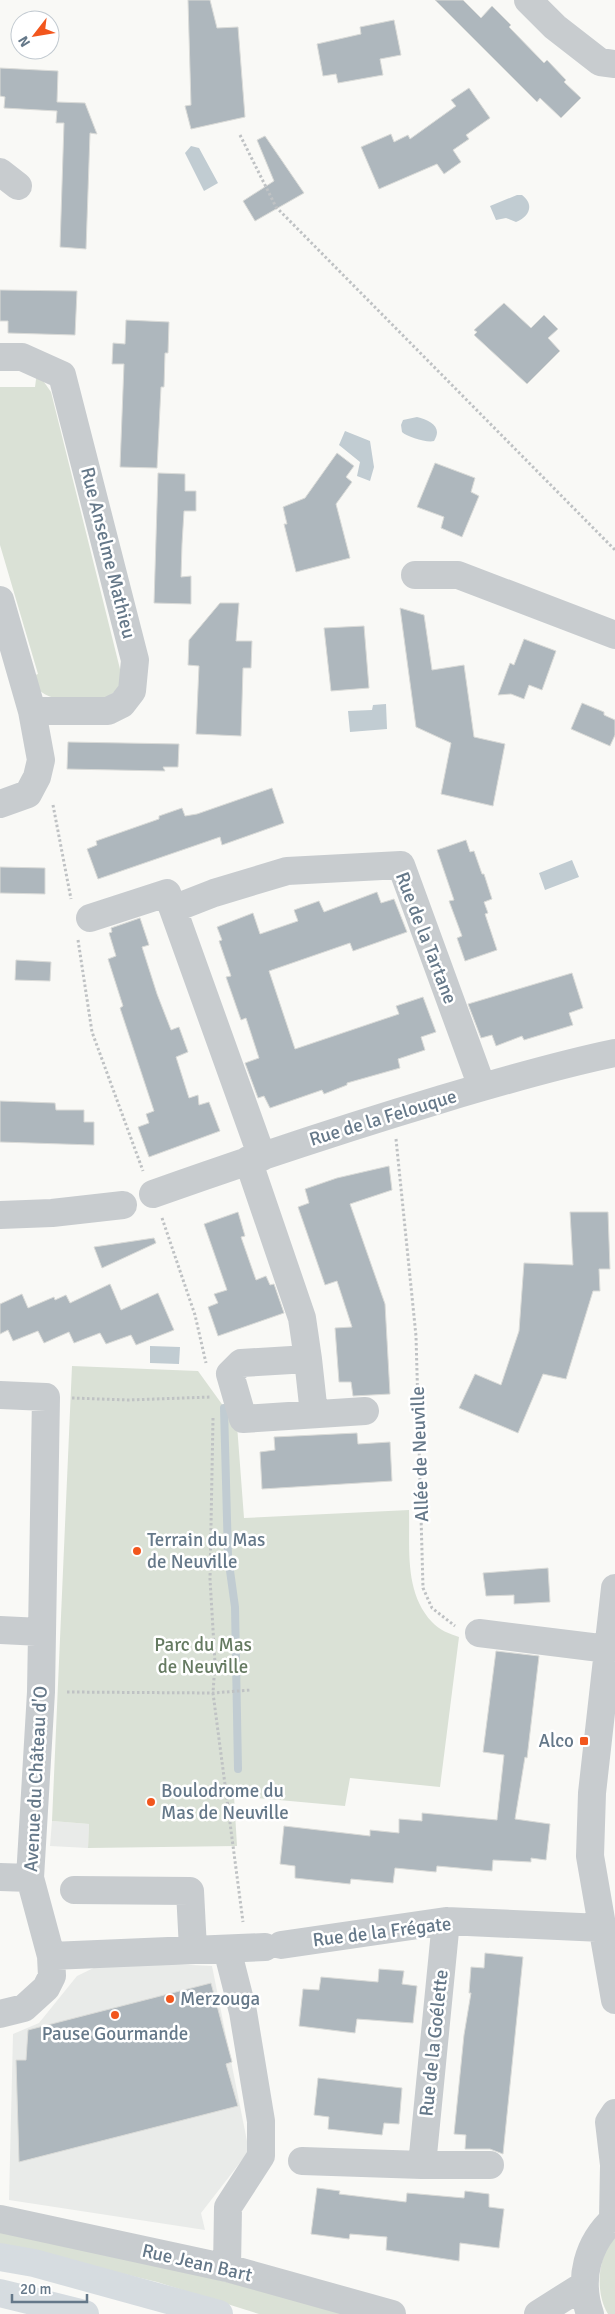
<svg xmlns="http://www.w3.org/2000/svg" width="615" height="2314" font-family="Signika,sans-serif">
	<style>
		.built { fill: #e9ebe9 }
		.green { fill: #dae1d6 }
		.water { fill: #c1ccd2 }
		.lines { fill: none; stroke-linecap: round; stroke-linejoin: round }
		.stream { stroke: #c1ccd2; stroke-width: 8 }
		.building { fill: #aeb7bd; stroke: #dadbd8 }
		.path { stroke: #bfc2c4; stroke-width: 3; stroke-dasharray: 2.5 2.5; stroke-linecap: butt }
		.minor { stroke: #c8cccf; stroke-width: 28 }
		.major { stroke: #d6dce0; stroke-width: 28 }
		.poi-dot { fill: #f2561d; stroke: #fff; stroke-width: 2 }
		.labels { text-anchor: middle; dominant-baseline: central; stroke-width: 5; stroke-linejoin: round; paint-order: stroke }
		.street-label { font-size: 19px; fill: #657889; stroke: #fff }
		.poi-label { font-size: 19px; fill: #657889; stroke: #fff; text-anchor: start }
		.park-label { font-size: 19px; fill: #657a61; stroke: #fff }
	</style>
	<rect width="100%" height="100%" fill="#f9f9f6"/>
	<path class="built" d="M52,1821L89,1824L88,1848L50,1846Z
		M108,1961L212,1966L249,2151L201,2213L205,2230L9,2200L13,2034L39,2023L77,1976Z"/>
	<path class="green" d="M37,372L51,392L121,673L120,688L97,704C74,701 39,703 30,677L38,674L0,545V387H35Z
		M72,1366L198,1371L237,1425L244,1518L409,1510C410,1549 404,1592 432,1622C439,1630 450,1634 459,1637L440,1787L350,1778L345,1806L234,1796L237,1846L88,1848L89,1824L52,1821Z
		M0,2228L38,2235L355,2314H259L157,2282L0,2244Z
		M615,2237V2314H608C595,2293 597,2256 615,2237Z"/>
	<path class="water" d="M191,146L199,148L218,183L204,191L185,153Z
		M517,195H522C535,205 529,217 516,222L506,218L496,220L490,206Z
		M417,417C430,420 443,427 434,441C427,443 407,437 402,432L401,425L403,420Z
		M345,431L370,441L374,467L370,481L357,476L360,462L339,445Z
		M386,704L387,729L350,732L348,711L372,710L373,705Z
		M572,860L579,877L545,890L539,873Z
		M150,1346L180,1347L179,1364L150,1363Z"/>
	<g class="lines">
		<path class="stream" d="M224,1408L228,1556L235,1607L238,1769"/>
	</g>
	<path class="building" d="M188,0H210L217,28L238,27L245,117L191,129L185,106L191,105Z
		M435,0H463L481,18L492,6L511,25L509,27L544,63L547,60L566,80L564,82L581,98L561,118L540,98L537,102Z
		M394,20L401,55L380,59L383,75L338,83L336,74L323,76L317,44L361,34L360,27Z
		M0,68L58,71L57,102L85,103L97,134L90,133L86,249L60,247L64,123H56L57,111L4,108L5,97L0,96Z
		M469,88L490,118L466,135L469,139L453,150L461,162L444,174L437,164L379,189L361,147L391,134L394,142L408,135L410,139L456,106L451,100Z
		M265,136L304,193L255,221L243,201L274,181L257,140Z
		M0,290L77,291L75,335L8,333V321H0Z
		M504,303L531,328L544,315L558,329L548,338L560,351L527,384L474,335L477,332L474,330Z
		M126,320L169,322L168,353H165L164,387H161L157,468L120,467L124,364H112L113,343L125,344Z
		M337,453L354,466L346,477L352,482L336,504L350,558L296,572L284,524H287L283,507L305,498Z
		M435,463L475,478L471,492L479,496L462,537L441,528L444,517L417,507Z
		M158,473L185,474V491H196V511H184L182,544L181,577L191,576V604L154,603Z
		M220,603H239L236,641H252L251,668H243L241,736L196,734L199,666L188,665L189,640Z
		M400,608L424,615L432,670L464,665L474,737L505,744L493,806L441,794L451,743L416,727Z
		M364,626L369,688L331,691L324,628Z
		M524,639L556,651L542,690L529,685L524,699L511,694L498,695L510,663L514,665Z
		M582,703L604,712V715L615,720V735L610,746L571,729Z
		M68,742L179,744L178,767H163L165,771L67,769Z
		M272,788L284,823L222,845L220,837L98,879L87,849L97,845L96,841L159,819V816L182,808L185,816L197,814Z
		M466,840L470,852L474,851L482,874H484L492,899L484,902L488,913L485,914L497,950L465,961L457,938L462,936L449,901L454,900L437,850Z
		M0,867L45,868V894L0,893Z
		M377,892L381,903L394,899L407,932L353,951L350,943L269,971L295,1049L399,1014L396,1006L423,997L436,1032L421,1037L425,1050L398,1059L400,1068L347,1083V1085L324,1094L322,1090L270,1108L264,1096L258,1098L245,1063L259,1058L246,1018L241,1020L226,977L231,976L219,941L222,940L217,927L253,913L260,934L298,921L294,910L319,901L324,912Z
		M140,918L149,945L142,947L157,994L171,1030L179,1027L188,1052L176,1057L189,1098L198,1095L199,1105L209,1102L220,1131L149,1157L138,1127L149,1123L146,1114L154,1111L120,1008L123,1006L108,959L116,956L109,933L112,932L111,928Z
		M16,960L51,962L50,981L15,980Z
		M572,973L583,1008L569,1013L573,1025L524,1040L522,1036L496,1046L492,1035L481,1038L468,1004Z
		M0,1101L55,1103L56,1110H84V1122H94V1145L0,1142Z
		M389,1166L392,1190L350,1204L385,1304L390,1394L353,1396L351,1382H339L335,1328L352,1327L337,1281L325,1285L298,1207L309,1203L305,1189L337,1178Z
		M238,1212L245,1236L241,1237L256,1280L266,1276L270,1285L274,1284L284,1313L218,1336L208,1307L218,1303L214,1294L227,1290L204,1224Z
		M570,1212H608L610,1269H599L600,1291H593L566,1379L543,1374L518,1433L459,1408L475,1374L501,1385L519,1331L524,1263L573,1265Z
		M154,1238L156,1243L102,1268L94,1247Z
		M110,1284L121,1310L158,1293L174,1330L136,1345L131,1335L106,1344L100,1333L74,1343L69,1332L44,1343L38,1331L13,1341L8,1330L0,1334V1304L22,1294L28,1308L54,1297L55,1300L66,1295L70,1303Z
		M357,1433L358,1444L390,1442L392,1481L262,1489L260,1452L275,1450L274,1437Z
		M548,1568L550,1602L514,1604V1595L486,1596L483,1573Z
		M496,1651L539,1656L527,1758L525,1757L515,1819L550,1824L546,1860L531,1858V1862L493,1860L492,1871L437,1866L436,1872L395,1868L393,1883L351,1879L350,1884L295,1878V1866L280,1864L284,1826L370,1836V1830L399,1833V1819L422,1821V1813L497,1820L504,1755L483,1752Z
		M485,1953L523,1957L503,2154L490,2149H465L466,2135L454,2134L464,2035L471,1993H469L471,1967L484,1968Z
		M379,1969L404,1971L402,1984L417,1986L413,2023L357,2019L355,2033L299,2026L303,1989L319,1990L321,1977L378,1982Z
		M211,1983L232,2062L226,2064L238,2106L19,2162L16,2060H26L28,2030Z
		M318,2078L402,2088L399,2124L384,2123L382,2135L328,2129L329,2117L314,2115Z
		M317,2188L340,2191L339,2194L406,2202L407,2193L464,2198L465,2191L489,2194V2207L504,2209L499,2248L460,2243L459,2261L386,2250L387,2237L350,2234L349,2239L311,2234Z"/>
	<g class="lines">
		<path class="path" d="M240,135L276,207L615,550
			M53,805L71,899
			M78,940L92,1032L143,1171
			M396,1139L416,1336L423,1588L432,1608L455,1626
			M162,1218L195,1315L206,1363
			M72,1398L128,1400L211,1397
			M213,1418L210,1579L215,1663L213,1693L243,1922
			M67,1692L213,1693L251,1690"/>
		<path class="minor" d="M528,0L555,27L600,62L615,64
			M0,172L18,186
			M0,357H22L62,375L135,660L132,691L122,704L108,711H32
			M415,575H458L615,635
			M0,600L32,711L41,760L37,777L28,794L0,804
			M173,909L262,1157
			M90,918L167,893L173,909L214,893L287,871L401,865L482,1087
			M248,1160L302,1318L308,1359L241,1363L230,1374L243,1419L365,1411
			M153,1194C249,1160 345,1128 442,1099C499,1082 557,1065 615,1053
			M0,1215L52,1213L123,1205
			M308,1359L314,1414
			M0,1395L46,1397L41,1692L30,1878L51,1956L52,1976L46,1988L24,2008L0,2014
			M615,1588L592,1793L590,1856L615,2000
			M0,1630L41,1632
			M479,1633L608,1649
			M0,1877L30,1878
			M74,1890L190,1891L193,1949
			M281,1945L446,1921L602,1928
			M227,1949L243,2012L261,2121V2156L228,2207L227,2268
			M51,1956L265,1947
			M302,2161L422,2165L446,1921
			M422,2165H490
			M0,2219L227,2268L392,2314
			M613,2219L614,2165L609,2122L615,2113
			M538,2314L584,2285
			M590,2314C578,2279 587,2243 615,2218"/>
		<path class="major" d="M0,2257L34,2263L219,2314
			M0,2293L85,2314"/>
	</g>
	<g class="poi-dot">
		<circle cx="137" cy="1551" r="5"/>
		<rect x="579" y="1736" width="10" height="10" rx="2.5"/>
		<circle cx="151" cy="1802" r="5"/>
		<circle cx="170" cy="1999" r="5"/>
		<circle cx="115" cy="2015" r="5"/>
	</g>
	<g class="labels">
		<g class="street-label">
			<text transform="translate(108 553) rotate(76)">Rue Anselme Mathieu</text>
			<text transform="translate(426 938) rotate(69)">Rue de la Tartane</text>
			<text transform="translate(383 1118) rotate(-17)">Rue de la Felouque</text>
			<text transform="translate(420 1454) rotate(-92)">Allée de Neuville</text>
			<text transform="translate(36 1779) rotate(-87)">Avenue du Château d'O</text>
			<text transform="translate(382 1932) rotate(-7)">Rue de la Frégate</text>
			<text transform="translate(434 2043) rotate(-84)">Rue de la Goélette</text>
			<text transform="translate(197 2263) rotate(13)">Rue Jean Bart</text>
		</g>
		<g class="poi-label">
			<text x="147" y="1540">Terrain du Mas<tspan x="147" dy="22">de Neuville</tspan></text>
			<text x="574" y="1741" text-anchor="end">Alco</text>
			<text x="161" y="1791">Boulodrome du<tspan x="161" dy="22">Mas de Neuville</tspan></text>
			<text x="180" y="1999">Merzouga</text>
			<text x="115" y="2034" text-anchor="middle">Pause Gourmande</text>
		</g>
		<g class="park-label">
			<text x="203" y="1645">Parc du Mas<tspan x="203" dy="22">de Neuville</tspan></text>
		</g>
	</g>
	<g transform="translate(35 35) rotate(239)"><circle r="24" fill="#ffffff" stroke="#c1c9d0"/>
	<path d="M0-4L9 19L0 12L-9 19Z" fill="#f2561d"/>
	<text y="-8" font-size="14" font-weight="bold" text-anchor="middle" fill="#657889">N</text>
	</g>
	<path d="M12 2294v8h75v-8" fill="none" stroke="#657889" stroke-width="2.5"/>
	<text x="20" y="2294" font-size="15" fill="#657889" stroke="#ffffff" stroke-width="4" paint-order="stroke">20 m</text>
</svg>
